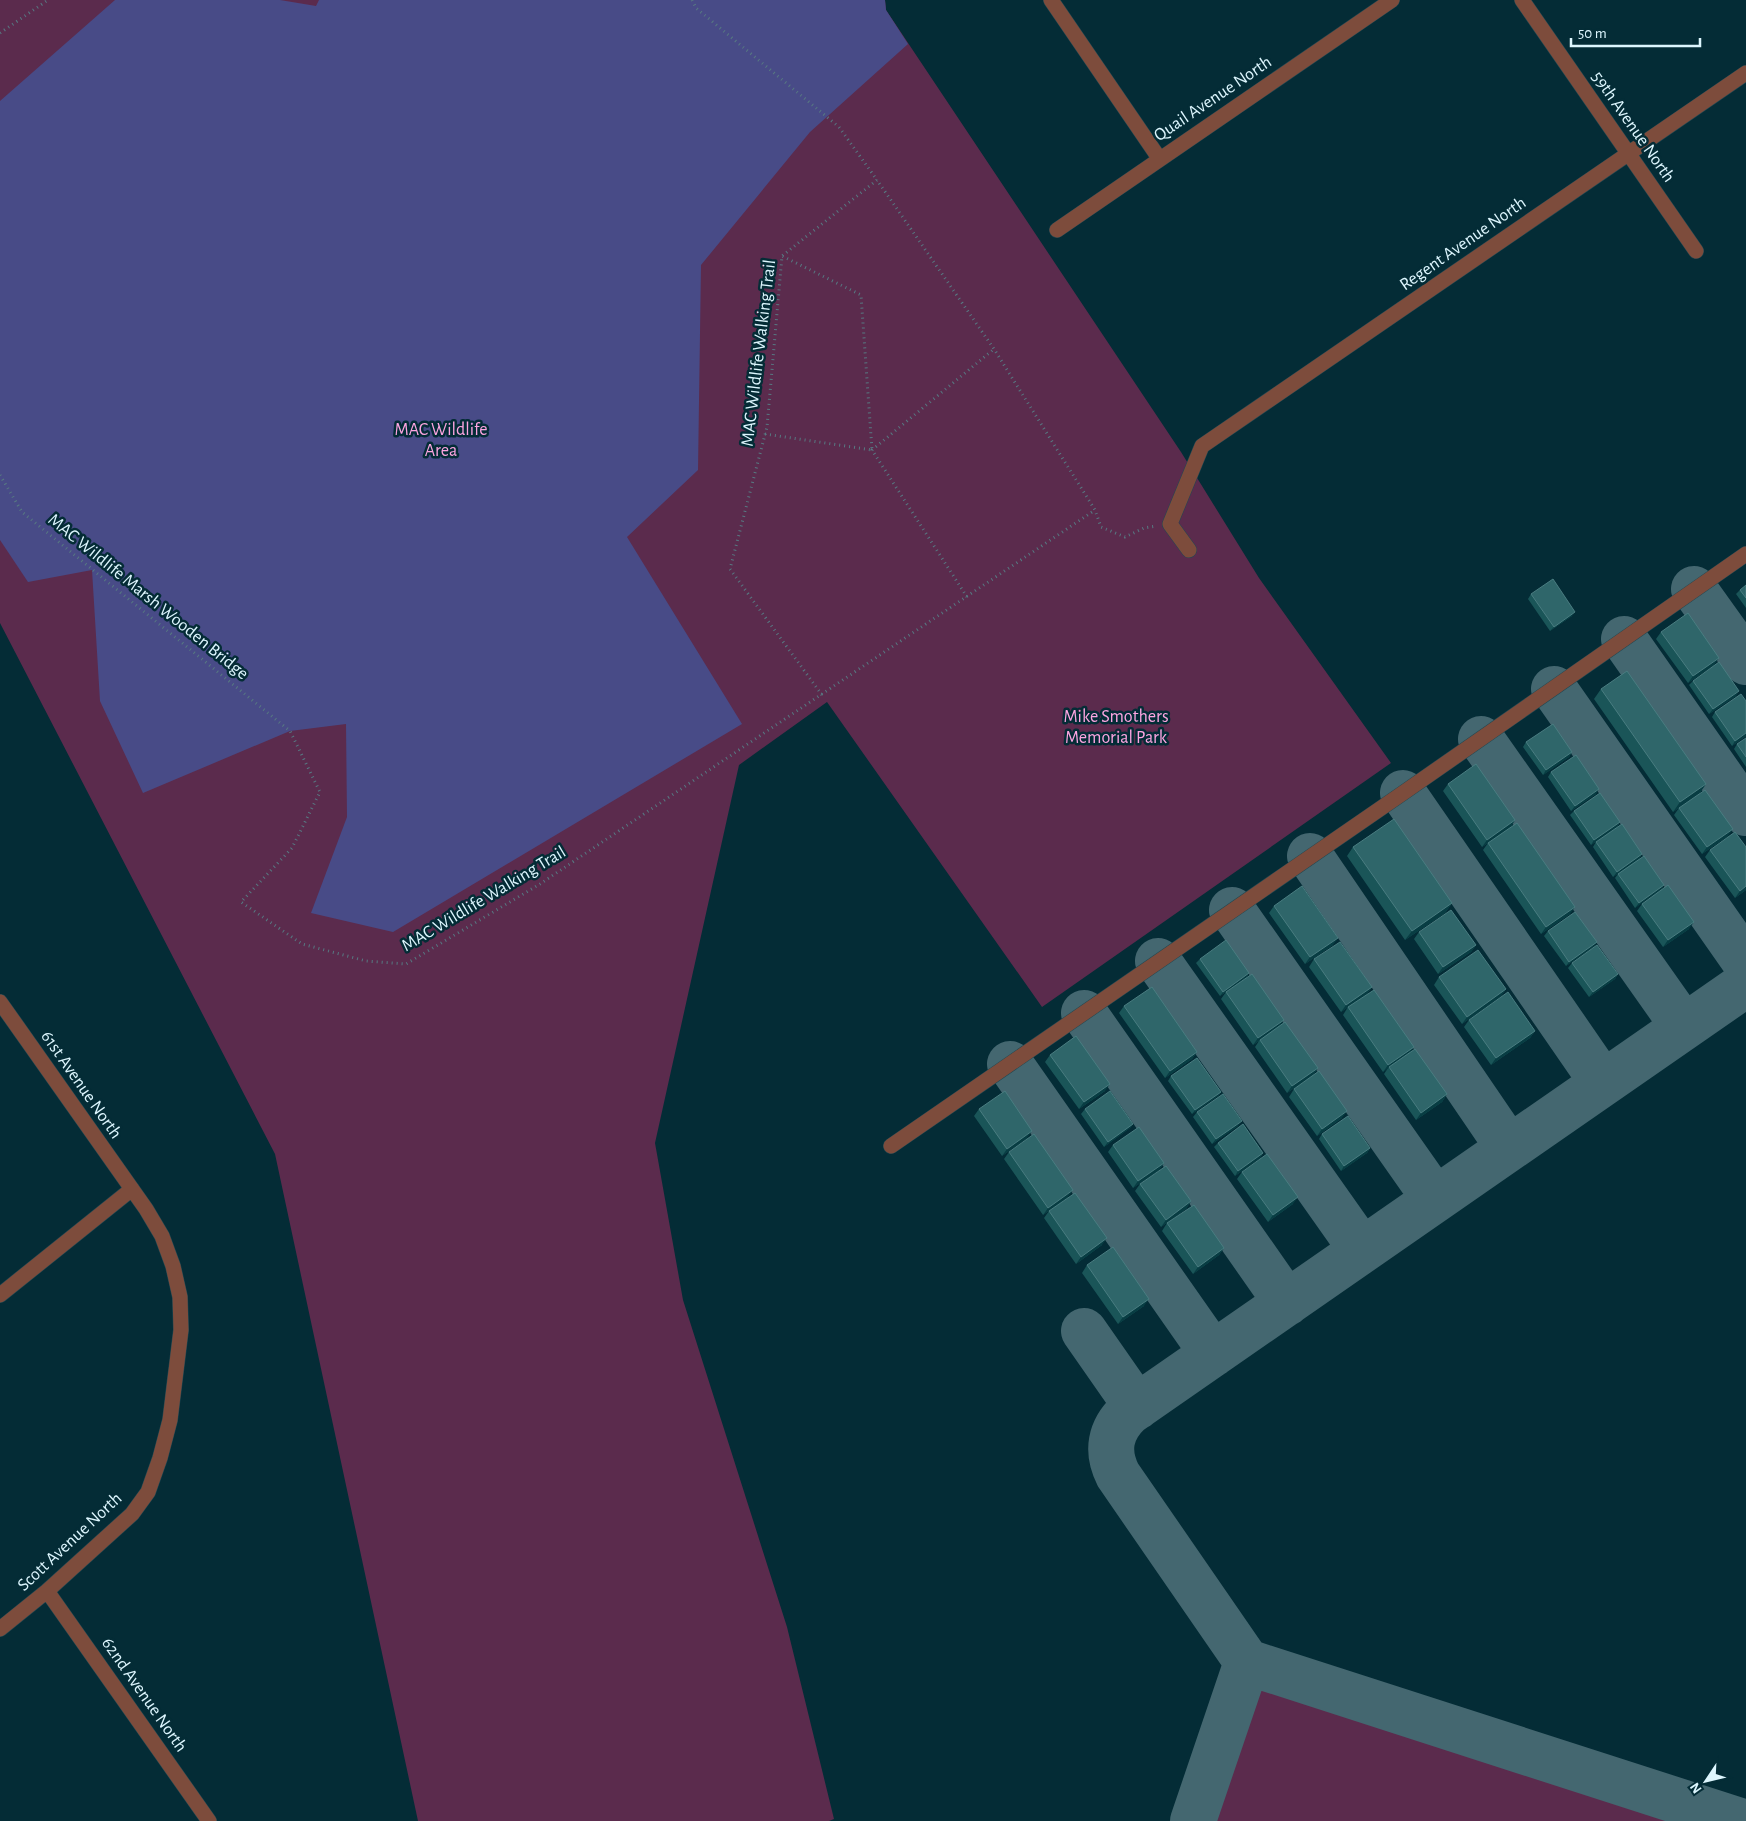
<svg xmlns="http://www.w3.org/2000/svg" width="1746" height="1821" font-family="'Alegreya Sans',sans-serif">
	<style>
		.green { fill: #5b2b4d }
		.water { fill: #484b87 }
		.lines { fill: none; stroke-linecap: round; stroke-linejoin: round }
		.taxiway { stroke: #446770; stroke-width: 46 }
		.minor-casing { stroke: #224852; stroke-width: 16 }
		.path { stroke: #577982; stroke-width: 3; stroke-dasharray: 1 4; stroke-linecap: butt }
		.minor { stroke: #7d4c3c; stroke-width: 15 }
		.wall { fill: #1a5558 }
		.shaded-wall { fill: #083d43 }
		.building { fill: #2f666a; stroke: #4a7d81 }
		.labels { text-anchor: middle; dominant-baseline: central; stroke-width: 5; stroke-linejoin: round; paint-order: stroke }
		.street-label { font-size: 18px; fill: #ddf6fe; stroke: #042c36 }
		.park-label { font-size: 18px; fill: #fda5e1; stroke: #042c36 }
	</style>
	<rect width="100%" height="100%" fill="#042c36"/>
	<path class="green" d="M0,0H885L886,10L1181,452L1259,578L1391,763L1042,1007L827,702L739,765L655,1143L683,1300L787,1627L834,1819L829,1821H418L275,1154L0,623Z
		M1278,1685L1294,1688L1696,1821H1204L1240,1710C1250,1694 1259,1687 1278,1685Z"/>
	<path class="water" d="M115,0H280L316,6L319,0H885L886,10L908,44L810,132L701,265L698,470L627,537L742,724L393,932L311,913L347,817L346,724L290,731L143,793L100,701L92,570L28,582L0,540V101Z"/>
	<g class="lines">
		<path class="taxiway" d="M1694,589L1746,662
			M1624,639L1746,813
			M1554,689L1746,963
			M1481,739L1684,1027
			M1403,793L1603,1083
			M1310,856L1509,1148
			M1232,910L1435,1199
			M1158,961L1362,1250
			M1084,1013L1287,1303
			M1010,1064L1213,1354
			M1084,1331L1137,1407
			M1193,1821L1247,1662
			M1740,1821L1247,1662L1118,1475C1106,1451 1110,1430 1129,1412L1746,984"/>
		<defs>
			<path id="minor" d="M1051,0L1159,158
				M1522,0L1696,251
				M1057,230L1392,0
				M1189,550L1170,524L1202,446L1746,73
				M0,1002L146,1209L162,1236L173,1266L180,1297L181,1330L170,1420L160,1458L148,1492L132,1514L47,1591L0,1629
				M891,1146L1403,793L1746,554
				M0,1295L132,1189
				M47,1591L209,1821"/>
		</defs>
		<use href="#minor" class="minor-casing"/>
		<path class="path" d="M692,0L696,8L839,127L877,180
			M0,33L48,0
			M765,434L872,450L861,295L782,256
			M0,475L22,512L290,731L320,792L292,848L241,902L302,944L366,961L406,964L540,884L1095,510
			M967,597L872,450L994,349
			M822,695L730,569L767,427L782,256L877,180L994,349L1095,510L1101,527L1125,537L1144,528L1157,526"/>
		<use href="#minor" class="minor"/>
	</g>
	<path class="wall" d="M1746,585V608L1736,594L1740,590Z
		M1531,594L1572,616L1550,631L1528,599Z
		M1661,632L1714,665L1688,683L1656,639Z
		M1693,681L1736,696L1709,714L1689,685Z
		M1601,689L1706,784L1699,794L1673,812L1594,699Z
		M1715,712L1746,736L1732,746L1712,717Z
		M1746,738V767L1734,749L1737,744Z
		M1526,742L1572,752L1569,757L1543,775L1523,747Z
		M1551,772L1596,794L1571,811L1548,777Z
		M1448,784L1515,820L1510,828L1482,847L1443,791Z
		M1679,808L1728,836L1702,854L1674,815Z
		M1574,811L1620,822L1617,827L1591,845L1570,815Z
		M1596,842L1642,854L1639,859L1664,885L1635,908L1615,878L1618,874L1631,864L1613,877L1593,847Z
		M1488,843L1570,914L1541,934L1483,850Z
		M1353,847L1452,903L1445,913L1405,940L1347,856Z
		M1746,847V890L1735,898L1705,857L1710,850Z
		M1642,904L1689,929L1663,947L1637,911Z
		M1274,906L1333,945L1305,964L1269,913Z
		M1548,931L1597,942L1593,947L1566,966L1544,936Z
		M1419,932L1476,945L1471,952L1438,974L1414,939Z
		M1200,959L1249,973L1246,978L1220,996L1196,963Z
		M1314,959L1372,987L1367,994L1341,1012L1309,967Z
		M1572,963L1618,974L1615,979L1589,997L1568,968Z
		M1439,977L1506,989L1501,996L1462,1024L1434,985Z
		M1226,992L1279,1027L1318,1068L1313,1075L1287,1093L1255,1047L1259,1041L1253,1045L1221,999Z
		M1124,1006L1197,1052L1192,1059L1165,1078L1119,1013Z
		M1348,1007L1414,1047L1409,1053L1447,1094L1442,1102L1416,1120L1384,1074L1388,1068L1383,1072L1343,1015Z
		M1469,1020L1535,1031L1530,1038L1491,1065L1464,1027Z
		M1050,1055L1105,1091L1079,1109L1045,1062Z
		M1171,1076L1221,1092L1218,1096L1192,1114L1168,1081Z
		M1294,1089L1342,1118L1317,1136L1289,1097Z
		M979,1109L1027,1138L1002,1156L974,1116Z
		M1085,1109L1133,1124L1130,1128L1104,1147L1081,1114Z
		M1197,1112L1238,1126L1212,1144L1193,1117Z
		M1322,1134L1370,1148L1367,1153L1341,1171L1319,1139Z
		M1218,1143L1263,1153L1260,1158L1235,1176L1214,1147Z
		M1113,1145L1164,1163L1159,1170L1133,1188L1108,1152Z
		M1009,1152L1068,1197L1043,1215L1004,1159Z
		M1242,1172L1293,1204L1268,1222L1237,1179Z
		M1140,1184L1191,1201L1186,1209L1161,1227L1135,1191Z
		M1049,1211L1102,1245L1076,1264L1044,1218Z
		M1167,1223L1224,1248L1219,1255L1193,1274L1162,1231Z
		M1087,1265L1144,1306L1118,1324L1082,1273Z"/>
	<path class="shaded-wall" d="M1575,612L1572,616L1550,631L1554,627Z
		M1719,658L1714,665L1688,683L1693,676Z
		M1739,691L1736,696L1709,714L1713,709Z
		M1746,733V736L1732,746L1735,741Z
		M1572,752L1569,757L1543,775L1546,770Z
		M1706,784L1699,794L1673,812L1680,802Z
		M1599,789L1596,794L1571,811L1575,806Z
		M1515,820L1510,828L1482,847L1487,840Z
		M1620,822L1617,827L1591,845L1594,840Z
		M1733,829L1728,836L1702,854L1707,847Z
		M1642,854L1639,859L1613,877L1617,872Z
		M1664,885L1661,890L1635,908L1639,903Z
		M1746,886V890L1735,898L1740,891Z
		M1452,903L1445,913L1405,940L1412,931Z
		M1575,907L1570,914L1541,934L1546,927Z
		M1694,922L1689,929L1663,947L1668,940Z
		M1338,938L1333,945L1305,964L1310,957Z
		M1597,942L1593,947L1566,966L1569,962Z
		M1476,945L1471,952L1438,974L1443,967Z
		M1249,973L1246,978L1220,996L1223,992Z
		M1618,974L1615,979L1589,997L1593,992Z
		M1372,987L1367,994L1341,1012L1346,1005Z
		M1506,989L1501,996L1462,1024L1467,1017Z
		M1284,1020L1279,1027L1253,1045L1258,1038Z
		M1535,1031L1530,1038L1491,1065L1496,1058Z
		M1414,1047L1409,1054L1383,1072L1388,1065Z
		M1197,1052L1192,1059L1165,1078L1170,1071Z
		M1318,1068L1313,1075L1287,1093L1292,1086Z
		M1110,1084L1105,1091L1079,1109L1084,1102Z
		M1221,1092L1218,1096L1192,1114L1195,1110Z
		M1447,1094L1442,1102L1416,1120L1421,1113Z
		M1347,1111L1342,1118L1317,1136L1322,1129Z
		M1242,1121L1238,1126L1212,1144L1216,1139Z
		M1133,1124L1130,1128L1104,1147L1108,1142Z
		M1032,1131L1027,1138L1002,1156L1007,1149Z
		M1370,1148L1367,1153L1341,1171L1344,1166Z
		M1263,1153L1260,1158L1235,1176L1238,1171Z
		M1164,1163L1159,1170L1133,1188L1138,1181Z
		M1073,1190L1068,1197L1043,1215L1048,1208Z
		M1298,1197L1293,1204L1268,1222L1273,1215Z
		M1191,1201L1186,1209L1161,1227L1166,1220Z
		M1107,1238L1102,1245L1076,1264L1081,1257Z
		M1224,1248L1219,1255L1193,1274L1198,1267Z
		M1149,1299L1144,1306L1118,1324L1123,1317Z"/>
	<path class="building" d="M1553,579L1575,612L1554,627L1531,594Z
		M1746,585V598L1740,590Z
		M1688,613L1719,658L1693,676L1661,632Z
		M1719,662L1739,691L1713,709L1693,681Z
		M1627,671L1706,784L1680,802L1601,689Z
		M1741,694L1746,701V733L1735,741L1715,712Z
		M1553,724L1572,752L1546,770L1526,742Z
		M1746,738V757L1737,744Z
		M1576,755L1599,789L1575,806L1551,772Z
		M1476,764L1515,820L1487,840L1448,784Z
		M1705,790L1733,829L1707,847L1679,808Z
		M1600,793L1620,822L1594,840L1574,811Z
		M1394,819L1452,903L1412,931L1353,847Z
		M1517,823L1575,907L1546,927L1488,843Z
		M1622,824L1642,854L1617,872L1596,842Z
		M1735,832L1746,847V886L1740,891L1710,850Z
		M1644,856L1664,885L1639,903L1618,874Z
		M1668,885L1694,922L1668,940L1642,904Z
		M1302,886L1338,938L1310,957L1274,906Z
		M1451,910L1476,945L1443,967L1419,932Z
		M1575,912L1597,942L1569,962L1548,931Z
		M1226,940L1249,973L1223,992L1200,959Z
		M1340,942L1372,987L1346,1005L1314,959Z
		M1597,945L1618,974L1593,992L1572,963Z
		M1478,950L1506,989L1467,1017L1439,977Z
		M1252,974L1284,1020L1258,1038L1226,992Z
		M1152,987L1197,1052L1170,1071L1124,1006Z
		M1374,990L1414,1047L1388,1065L1348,1007Z
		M1508,992L1535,1031L1496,1058L1469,1020Z
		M1285,1022L1318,1068L1292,1086L1260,1040Z
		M1076,1036L1110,1084L1084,1102L1050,1055Z
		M1415,1049L1447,1094L1421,1113L1389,1067Z
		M1197,1058L1221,1092L1195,1110L1171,1076Z
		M1319,1071L1347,1111L1322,1129L1294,1089Z
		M1005,1091L1032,1131L1007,1149L979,1109Z
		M1110,1091L1133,1124L1108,1142L1085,1109Z
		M1223,1094L1242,1121L1216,1139L1197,1112Z
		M1348,1116L1370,1148L1344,1166L1322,1134Z
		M1243,1124L1263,1153L1238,1171L1218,1143Z
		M1139,1127L1164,1163L1138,1181L1113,1145Z
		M1034,1134L1073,1190L1048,1208L1009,1152Z
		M1267,1154L1298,1197L1273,1215L1242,1172Z
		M1166,1166L1191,1201L1166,1220L1140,1184Z
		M1075,1193L1107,1238L1081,1257L1049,1211Z
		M1194,1205L1224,1248L1198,1267L1167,1223Z
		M1113,1247L1149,1299L1123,1317L1087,1265Z"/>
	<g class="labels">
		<g class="street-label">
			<text transform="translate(1213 99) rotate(-34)">Quail Avenue North</text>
			<text transform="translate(1633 127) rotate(55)">59th Avenue North</text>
			<text transform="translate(1463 244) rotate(-35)">Regent Avenue North</text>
			<text transform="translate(759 353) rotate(-83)">MAC Wildlife Walking Trail</text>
			<text transform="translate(148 597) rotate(39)">MAC Wildlife Marsh Wooden Bridge</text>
			<text transform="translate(484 899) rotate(-31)">MAC Wildlife Walking Trail</text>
			<text transform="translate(81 1085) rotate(55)">61st Avenue North</text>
			<text transform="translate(70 1542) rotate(-43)">Scott Avenue North</text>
			<text transform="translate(144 1695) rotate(55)">62nd Avenue North</text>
		</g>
		<g class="park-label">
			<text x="441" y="430">MAC Wildlife<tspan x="441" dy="21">Area</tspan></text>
			<text x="1116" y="717">Mike Smothers<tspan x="1116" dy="21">Memorial Park</tspan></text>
		</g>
	</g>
	<g transform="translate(1706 1781) rotate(235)" stroke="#042c36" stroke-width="4" paint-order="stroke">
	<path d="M0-4L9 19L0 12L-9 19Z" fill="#ddf6fe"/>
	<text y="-8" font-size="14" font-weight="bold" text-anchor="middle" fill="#ddf6fe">N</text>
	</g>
	<path d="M1571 38v8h129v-8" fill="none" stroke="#ddf6fe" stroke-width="2.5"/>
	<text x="1578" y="38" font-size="15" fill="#ddf6fe" stroke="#042c36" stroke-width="4" paint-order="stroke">50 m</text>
</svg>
